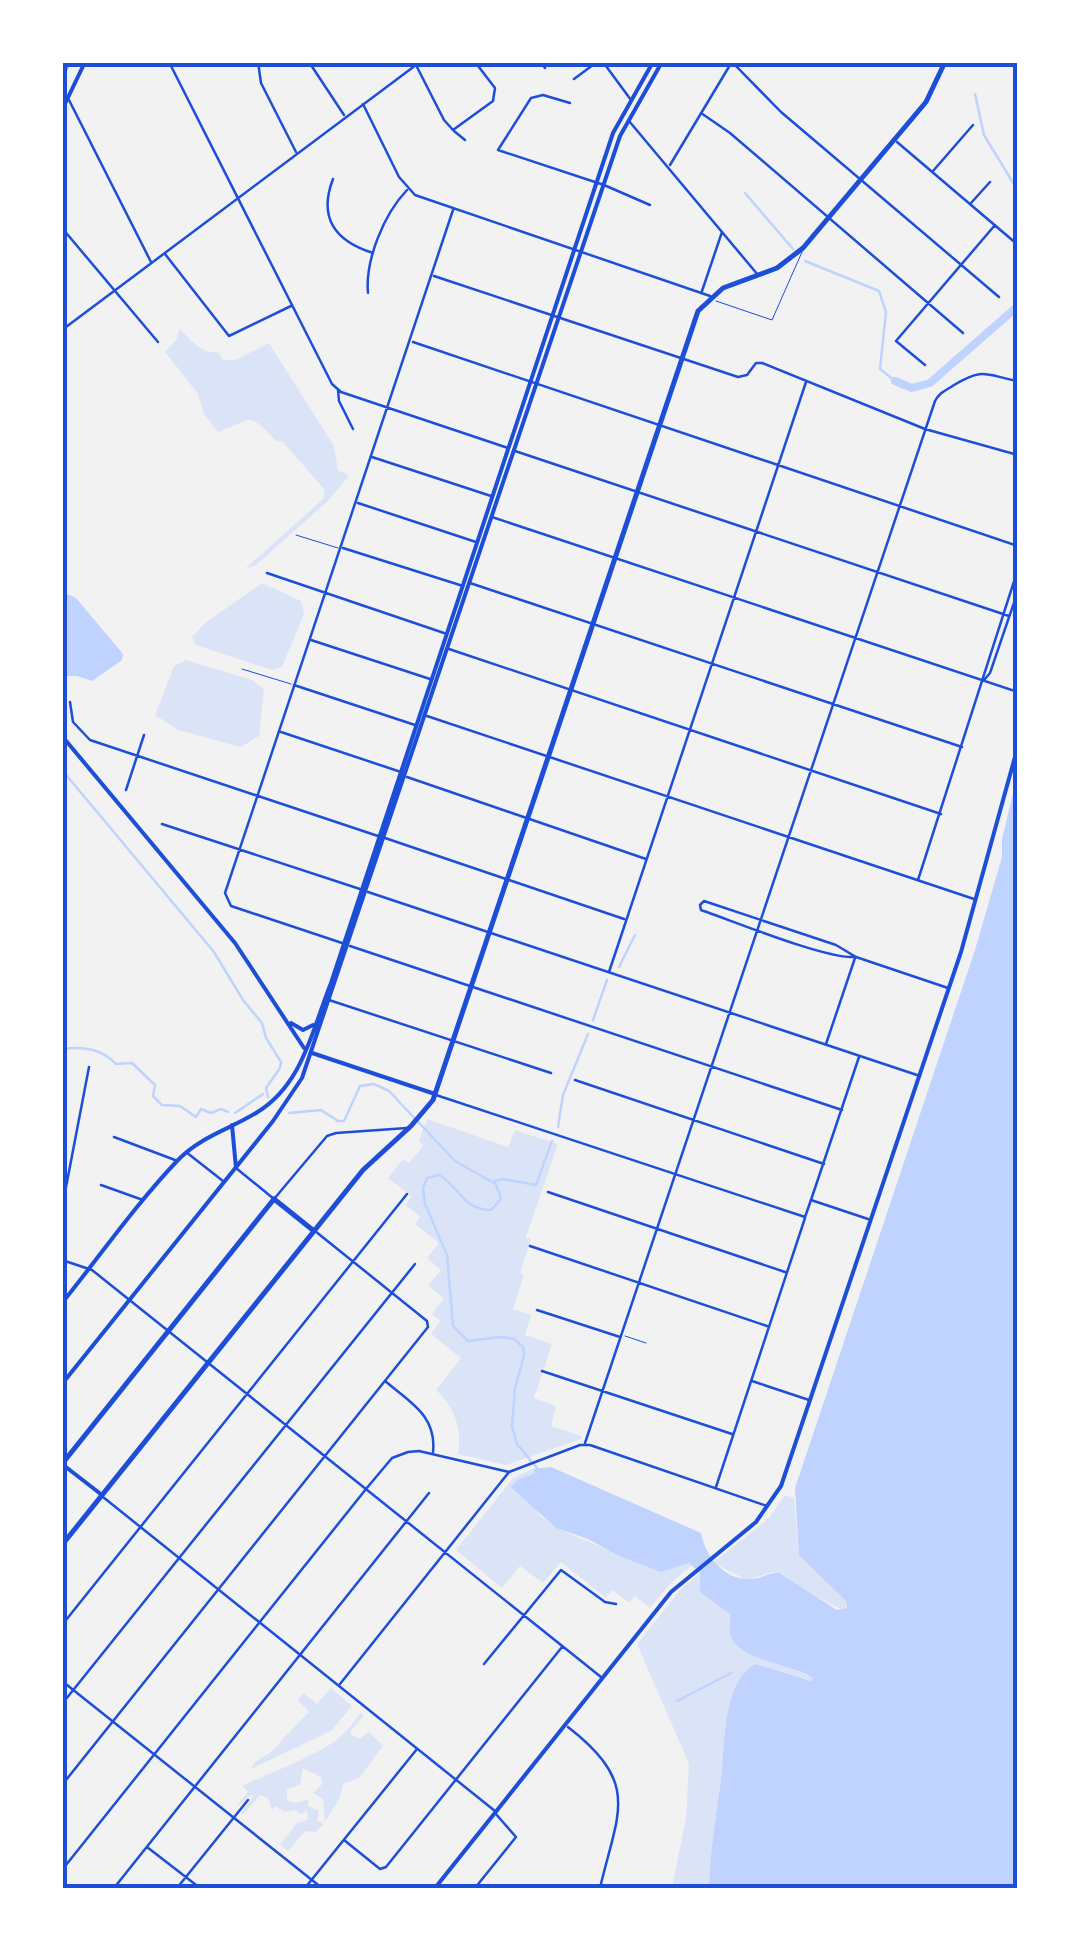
<svg xmlns="http://www.w3.org/2000/svg" width="1080" height="1951" font-family="'Work Sans',sans-serif">
	<style>
		.green { fill: #dbe4f7 }
		.water { fill: #bfd3fe }
		.lines { fill: none; stroke-linecap: round; stroke-linejoin: round }
		.stream { stroke: #bfd3fe; stroke-width: 2.5 }
		.river { stroke: #bfd3fe; stroke-width: 8 }
		.service { stroke: #1d4ed8; stroke-width: 1 }
		.minor { stroke: #1d4ed8; stroke-width: 2.5 }
		.tertiary { stroke: #1d4ed8; stroke-width: 2.5 }
		.secondary { stroke: #1d4ed8; stroke-width: 4 }
		.primary { stroke: #1d4ed8; stroke-width: 5 }
		.rail { stroke: #7290e2; stroke-width: 2.5 }
		.neatline { fill: none; stroke: #1d4ed8; stroke-width: 4 }
	</style>
	<rect width="100%" height="100%" fill="#f2f2f2"/>
	<path class="green" d="M180,329C191,340 201,354 218,352L223,360H235L269,343L334,446L338,470L349,476L327,502L256,565L245,569L324,498V489L282,441H276C247,409 251,421 218,432L204,414L198,394L165,352L176,340Z
		M262,583L301,601L304,614L282,667L272,670L196,645L192,637L205,623Z
		M186,660L252,680L264,689L259,736L241,747L178,730L155,715L174,666Z
		M427,1119L508,1147L515,1130L558,1144L526,1237L531,1239L520,1273L524,1275L513,1309L531,1315L525,1335L552,1344L534,1398L556,1406L551,1426L582,1436L581,1439L506,1465L458,1454C462,1429 455,1407 436,1390L461,1358L431,1334L440,1321L432,1314L444,1298L428,1286L441,1270L427,1258L439,1243L415,1224L420,1217L406,1205L411,1196L388,1178L403,1159L409,1163L423,1146L419,1140Z
		M533,1469L535,1473L517,1480L541,1517L561,1530L661,1572L686,1562L692,1565L671,1583L650,1608L635,1596L629,1603L613,1590L606,1598L561,1562L543,1583L520,1566L502,1588L456,1550L513,1478Z
		M785,1495L794,1498L799,1555L847,1601L845,1610C836,1610 789,1579 773,1572L747,1580L713,1563L769,1518Z
		M700,1573C697,1597 715,1599 730,1614L732,1640L813,1678L811,1681L756,1664C719,1696 727,1744 720,1788C715,1822 710,1854 709,1888H672L686,1818L689,1764L637,1644L680,1590Z
		M331,1688L352,1706L331,1731L251,1769C256,1757 267,1757 275,1748C286,1735 297,1724 309,1712L298,1700L303,1693L317,1704Z
		M361,1713L364,1715L351,1731V1735L359,1739L369,1732L383,1746L359,1778L343,1784C342,1796 333,1810 325,1821L323,1799L313,1793L322,1784L321,1777L303,1768L300,1785L287,1789V1800L294,1803L309,1799L308,1806L319,1811L317,1820L324,1824L316,1832L305,1831L288,1851L280,1845L296,1824L308,1819L307,1811L300,1814L295,1810L284,1812L276,1806L272,1810L268,1798L260,1795L243,1815L241,1813L253,1797L251,1795L234,1809L248,1792L242,1786C267,1774 321,1754 340,1737C348,1730 354,1721 361,1713Z"/>
	<path class="water" d="M67,594L76,598L123,654L122,660L92,681L77,676H63V595Z
		M1017,777V1888H709C710,1854 715,1822 720,1787C726,1753 720,1682 756,1664L811,1681L813,1678C794,1665 742,1660 732,1639C728,1632 731,1622 730,1614L700,1592V1573L689,1563L661,1572L619,1556L588,1539L556,1528L511,1487L517,1480L535,1473L533,1469L551,1467L701,1533C705,1555 723,1579 748,1579C760,1580 768,1572 779,1573L837,1610L847,1608L846,1601L799,1555L795,1488L975,950L1002,857V839Z"/>
	<g class="lines">
		<path class="stream" d="M975,94L984,135L1018,191
			M745,193L793,249
			M805,261L879,291L886,312L880,369L895,381
			M62,770L214,952L243,1000L262,1023L266,1038L281,1062L280,1068L266,1088L268,1097
			M619,967L635,935
			M593,1020L607,980
			M62,1049C84,1046 102,1049 116,1064L132,1063L155,1085L153,1096L162,1105L180,1106L196,1117L201,1109L211,1113L221,1109L228,1112
			M235,1113L263,1094
			M289,1113L321,1110L338,1121H344L360,1086L374,1084L389,1091L455,1161L496,1184L501,1199L491,1210C463,1210 460,1187 439,1175L427,1178L423,1188L425,1204L447,1255L453,1326L468,1341L501,1337L514,1339L523,1347L524,1355L515,1388L512,1426L517,1444L537,1468
			M558,1127L563,1095L588,1034
			M495,1181L503,1179L536,1185L552,1141
			M677,1701L731,1673"/>
		<path class="river" d="M895,381L912,388L930,383L1018,306"/>
		<path class="service" d="M716,301L772,320L802,252
			M296,535L338,548
			M242,669L291,684
			M625,1336L646,1343"/>
		<path class="minor" d="M169,62L332,384L341,392L508,448
			M258,62L261,83L296,152
			M309,62L344,115
			M541,62L545,68
			M603,62L631,100
			M732,62L781,112L999,297
			M417,67L444,120L453,130L493,101L495,88L475,62
			M574,79L597,62
			M1018,84V106
			M69,100L151,262
			M570,103L543,95L531,98L498,150L604,185L650,205
			M363,104L399,177L415,195L710,296
			M701,113L730,133L963,333
			M629,121L758,275
			M454,131L465,140
			M897,142L1018,245
			M670,165L730,65
			M933,171L973,125
			M333,179C318,218 335,241 373,253
			M971,203L990,182
			M62,228L158,342
			M165,254L229,336L291,306
			M434,276L738,377L747,375L756,363H762L925,429L1018,455
			M702,291L722,232
			M368,293C365,260 384,214 407,190
			M413,342L1018,546
			M925,365L896,341L995,225
			M338,390L339,401L353,429
			M515,451L1009,616
			M372,457L491,496
			M358,503L476,542
			M492,517L1018,692
			M343,548L463,586
			M267,573L444,633
			M470,583L962,747
			M311,640L430,679
			M449,649L941,814
			M985,679L990,673L1018,591
			M294,685L415,725
			M70,702L73,722L90,740L378,836
			M427,716L974,899
			M281,732L401,772
			M407,777L646,859
			M126,790L144,735
			M162,824L360,889
			M385,838L624,919
			M918,880L1018,569
			M368,892L920,1076
			M700,905L704,901L836,945L856,957L948,988
			M700,905L701,910C733,921 826,959 854,957
			M342,943L231,906L225,893L453,210
			M350,946L842,1110
			M609,972L806,382
			M329,1000L551,1073
			M826,1044L855,958
			M575,1080L824,1164
			M114,1137L175,1160
			M186,1152L223,1181
			M236,1168L274,1199L327,1136L336,1133L407,1128
			M101,1185L143,1200
			M548,1192L785,1272
			M811,1200L859,1057
			M62,1208L89,1067
			M530,1246L767,1326
			M62,1260L92,1270L601,1677
			M537,1310L620,1337
			M542,1371L732,1434
			M385,1381C410,1402 437,1416 433,1452
			M752,1381L809,1400
			M585,1443L935,401C940,392 945,391 954,385C984,367 985,375 1018,381
			M716,1487L805,1218
			M62,1625L407,1194
			M484,1664L561,1570L605,1602L616,1604
			M340,1684L509,1472
			M62,1704L415,1264
			M568,1727C641,1784 618,1811 600,1888
			M62,1785L428,1327L427,1321L315,1231
			M344,1840L380,1869L386,1867L562,1647
			M147,1847L200,1888
			M114,1888L429,1493
			M177,1888L248,1800
			M305,1888L417,1749
			M475,1888L516,1837L495,1813"/>
		<path class="tertiary" d="M62,330L420,62
			M436,1095L805,1217L811,1200L868,1219
			M103,1497L495,1811
			M62,1681L322,1888
			M62,1870L366,1489L392,1458L408,1452L419,1451L509,1472L580,1445H590L767,1506"/>
		<path class="secondary" d="M62,110L85,62
			M62,736L235,943L304,1048
			M291,1023L303,1030L313,1025
			M312,1053L435,1094
			M232,1125L236,1168
			M62,1303C100,1256 136,1204 178,1160C200,1137 230,1129 256,1113C303,1085 312,1030 331,983L613,133L653,62
			M62,1384L273,1121L302,1078L620,136L662,62
			M62,1464L102,1495
			M435,1888L671,1592L756,1522L781,1486L961,952L1018,746"/>
		<path class="primary" d="M62,1464L274,1199L314,1231
			M62,1545L363,1170L411,1126L433,1100L698,311L723,288L777,268L803,248L926,102L945,62"/>
		<path class="rail" d="M62,78L70,62"/>
	</g>
	<rect width="1080" height="1951" fill="none" stroke="#ffffff" stroke-width="130"/>
	<rect x="65" y="65" width="950" height="1821" class="neatline"/>
</svg>
